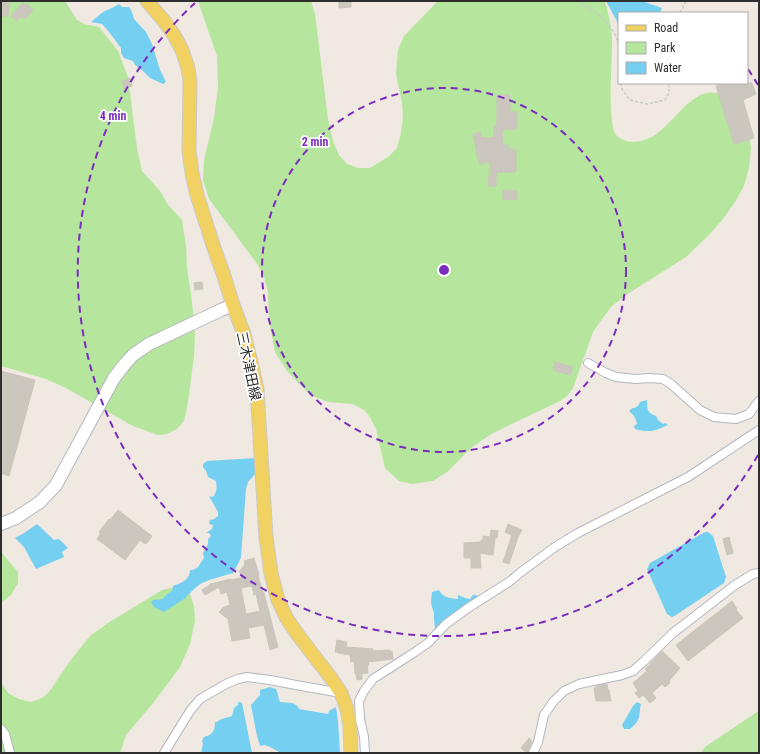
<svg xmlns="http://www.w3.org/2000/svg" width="760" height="754" font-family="'Roboto Condensed','Noto Sans JP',sans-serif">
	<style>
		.green { fill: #b6e59e }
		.water { fill: #75cff0 }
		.building { fill: #cbc7bf; stroke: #cbc5ba; fill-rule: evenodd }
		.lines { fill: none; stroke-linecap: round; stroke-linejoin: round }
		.street-casing { stroke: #b4b7c1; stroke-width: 10 }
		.secondary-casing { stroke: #b4b7c1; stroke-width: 14 }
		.primary-casing { stroke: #c9c9c9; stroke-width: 15 }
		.path { stroke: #c9c9c9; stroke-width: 1.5; stroke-dasharray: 3 2; stroke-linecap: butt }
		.street { stroke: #fff; stroke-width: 8 }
		.secondary { stroke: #fff; stroke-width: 12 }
		.primary { stroke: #f2d163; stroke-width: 13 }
		.ring { fill: none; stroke: #7b2cbf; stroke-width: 2; stroke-dasharray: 7 5 }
		.labels { text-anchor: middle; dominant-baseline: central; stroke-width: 3.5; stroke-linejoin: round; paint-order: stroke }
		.street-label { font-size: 14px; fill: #2e2e2e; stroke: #fff }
		.centre { fill: #7b2cbf; stroke: #fff; stroke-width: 2 }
		.ring-label { font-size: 12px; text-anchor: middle; font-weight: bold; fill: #7b2cbf; stroke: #fff; stroke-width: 3.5; stroke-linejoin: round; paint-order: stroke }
	</style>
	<rect width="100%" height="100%" fill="#efe9e1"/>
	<path class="green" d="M1,1H65L77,20L84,24L99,27L118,51L128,77L137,148L142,171L160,191L168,205L182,220L186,246L187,268L192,301L195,335L194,356L188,402L184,421L177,429L167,434L158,435L133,426L66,388L46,379L1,366Z
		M198,1H311L315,14L328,119L333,141L339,155L347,164L358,168H370L388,157L397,148L401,133L403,116L402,103L396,74L398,50L404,36L438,1H605C608,13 611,24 612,37C613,56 606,125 617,136C622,140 628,142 634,142C662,141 675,110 697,97C704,92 712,92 720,93L749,134L751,148L749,168L744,186L735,202L723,219L709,235L686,257L626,295L612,306L602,319L593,332L573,388L567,396L560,401L493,433L472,447L447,472L433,481L412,484L399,481L385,468L376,429L370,417L364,410L353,404L328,402L310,395L287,371L275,352L269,321L268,292L264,277L258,265L209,199L203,180L204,160L214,118L218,87L217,56Z
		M1,552L2,553L18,572V583L11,595L1,603Z
		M175,587L184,589L190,594L194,606L195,621L190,644L180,667L154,702L126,735L120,753H1V682L8,693L19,699L31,702L42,698L49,692L70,661L90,636L108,623L162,590Z
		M757,712H759V753H701L705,747Z"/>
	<path class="water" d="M606,1H642L662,8L660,13H619V25Z
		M119,4L122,7H129L132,12L134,19L146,32L152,44L160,70L166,82L163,84L150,78L143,71L135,65L133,61L124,58L121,53V48L109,32L102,24L91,22L103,12L114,7Z
		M647,400C647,409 647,413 656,416L658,420L663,424L665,423L668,425C655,431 649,433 635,429L634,426L637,424C636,418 633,414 629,411C633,406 637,410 640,402Z
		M256,458V473L248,482L246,489L241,557L239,562L233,573L209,580L200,584L192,591L184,599L164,612L154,607L151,602L153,600L163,599L166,595L172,591L173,586C181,583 190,580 190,570H193L198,567L204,558L203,553L208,544V539L211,536L209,533H206L212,529L213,525L209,524L210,520L214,519L218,516V512L209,496L213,497C217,492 217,487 216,481L208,477L206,471L203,467V464L207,461Z
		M37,524L54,540L59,539L68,548L62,552L64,557L36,569L24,547L15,538L24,533Z
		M705,532H708L713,536L726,577L724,583L676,615L672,617L667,614L647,569L650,563Z
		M439,590C443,598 450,598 458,599V595L465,598L470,599L473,595H476L480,597L435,629L434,619V613L432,607L431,602L432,592Z
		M270,687L276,689C278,693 278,697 280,702C287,703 296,701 299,709L328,714L329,711L336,707L338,721L340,753H281L270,747L265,745L260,746L257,736L251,705L260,695V690Z
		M238,702L242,703L252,753H201L203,744L202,741L204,737C213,735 215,730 215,722H217C221,718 227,718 232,716L234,708L238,705Z
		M637,702L641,704C638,717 642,719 630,729H624L622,725L633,706Z"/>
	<path class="building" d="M1,1H9L8,16H1Z
		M339,1H351V7L339,8Z
		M23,3L26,5L27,4L33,10L25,19L21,16L17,21L11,16Z
		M130,78L132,86L124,88L122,81Z
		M724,83H752L756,94L743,100L754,138L734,144L716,86Z
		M497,95H510V112H517V129L502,130L503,145H508V149H515V151H516V171L515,172H497L496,186H488L489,176H490V162L479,164L473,134L480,132L481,137L494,138V126H497Z
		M503,190L517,191V200L503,199Z
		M202,282L203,289L195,290L194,283Z
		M555,362L573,367L570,375L553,370Z
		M1,371L35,380L9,476L1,473Z
		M118,510L152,536L147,543H146L145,544L140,540L125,560L97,539L101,533L99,532L109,519L110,520Z
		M508,524L522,530L518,537L509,564L503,562L512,535L505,532Z
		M491,530L498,531L497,538H495L493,555L480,553L481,568H471V558H464V543L481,542V540H483V536L490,537Z
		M729,537L733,553L727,555L723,539Z
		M254,558L259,575L258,576L263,593H264L278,647L270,650L264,625L248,628L250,638L232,641L228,619L219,612L224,607L230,605L227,592L221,594L219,587L205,595L202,590L210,585V584L231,579V580L244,577L239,572L245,564L244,561ZM252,586L254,595L256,594L260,611L246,614L241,588Z
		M732,601L737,609L736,610L743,618L688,661L676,645Z
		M337,640L347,642L346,647L373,649V651L390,650V651H392L393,659L368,662L369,665H367L368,673L362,674V679L357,680L356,674H355L354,661L351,662L350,655L338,653V652H335Z
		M662,651L680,668L669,681L670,683L665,687L662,684L652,693L656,698L650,703L643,695L639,698L635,693L638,691L633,683L647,671L645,669Z
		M607,684L608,690H609L611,701H596L594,688H596V686Z
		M529,738L532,742L527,753L521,748Z"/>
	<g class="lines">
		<defs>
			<path id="street" d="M588,363L606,373L616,377L636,379L649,378L663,379L671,384L700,410L714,417L736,419L749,414L759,401
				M1,729L5,734L10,753
				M164,753L190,711L200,699L226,684L238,679L247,677L270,680L296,685L341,693
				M365,753L364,737L360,719L359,701L364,691L373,679L415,652L428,643L446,624L468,608L509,582L521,572L555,547L578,533L688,477L759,430
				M533,753L538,742L544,715L553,702L564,691L579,684L622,675L633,671L644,661L673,633L735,585L753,574L759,573"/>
			<path id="secondary" d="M1,524L16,518L40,502L56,485L114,378L124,365L133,355L149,344L221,310L233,305"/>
			<path id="primary" d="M147,1L164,21L174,35L182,50L188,68L190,82L189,151L192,173L197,195L214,248L224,276L233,305L244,334L251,362L257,389L266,537L271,573L278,600L287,619L298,635L331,678L341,693L347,709L350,726L351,753"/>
		</defs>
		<use href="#street" class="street-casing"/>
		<use href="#secondary" class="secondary-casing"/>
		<use href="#primary" class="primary-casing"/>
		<path class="path" d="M577,1C585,6 594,11 601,17C608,22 618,37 619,46
			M680,13L686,1
			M621,83L622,89L630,100L647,104L665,100L669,93V83"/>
		<use href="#street" class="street"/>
		<use href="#secondary" class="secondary"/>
		<use href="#primary" class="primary"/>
	</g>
	<g class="ring">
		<circle cx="444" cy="270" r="182"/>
		<path d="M758 455A365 365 0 1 1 195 3M748 69A365 365 0 0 1 758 85"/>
	</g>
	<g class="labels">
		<g class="street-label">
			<text transform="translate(249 366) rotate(78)">三木津田線</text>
		</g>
	</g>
	<circle cx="444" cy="270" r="6" class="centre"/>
	<g class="ring-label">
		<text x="113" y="120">4 min</text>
		<text x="315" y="146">2 min</text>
	</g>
	<rect width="760" height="754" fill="none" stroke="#2e2e2e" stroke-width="4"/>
	<rect x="618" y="12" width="130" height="72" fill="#ffffff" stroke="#ababab"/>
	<rect x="626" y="25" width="20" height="6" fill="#f2d163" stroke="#ababab"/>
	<text x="654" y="32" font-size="12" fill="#2e2e2e">Road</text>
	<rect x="626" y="42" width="20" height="12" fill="#b6e59e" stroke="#ababab"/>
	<text x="654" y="52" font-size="12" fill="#2e2e2e">Park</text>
	<rect x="626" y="62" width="20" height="12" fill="#75cff0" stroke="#ababab"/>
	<text x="654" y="72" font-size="12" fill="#2e2e2e">Water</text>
</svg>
